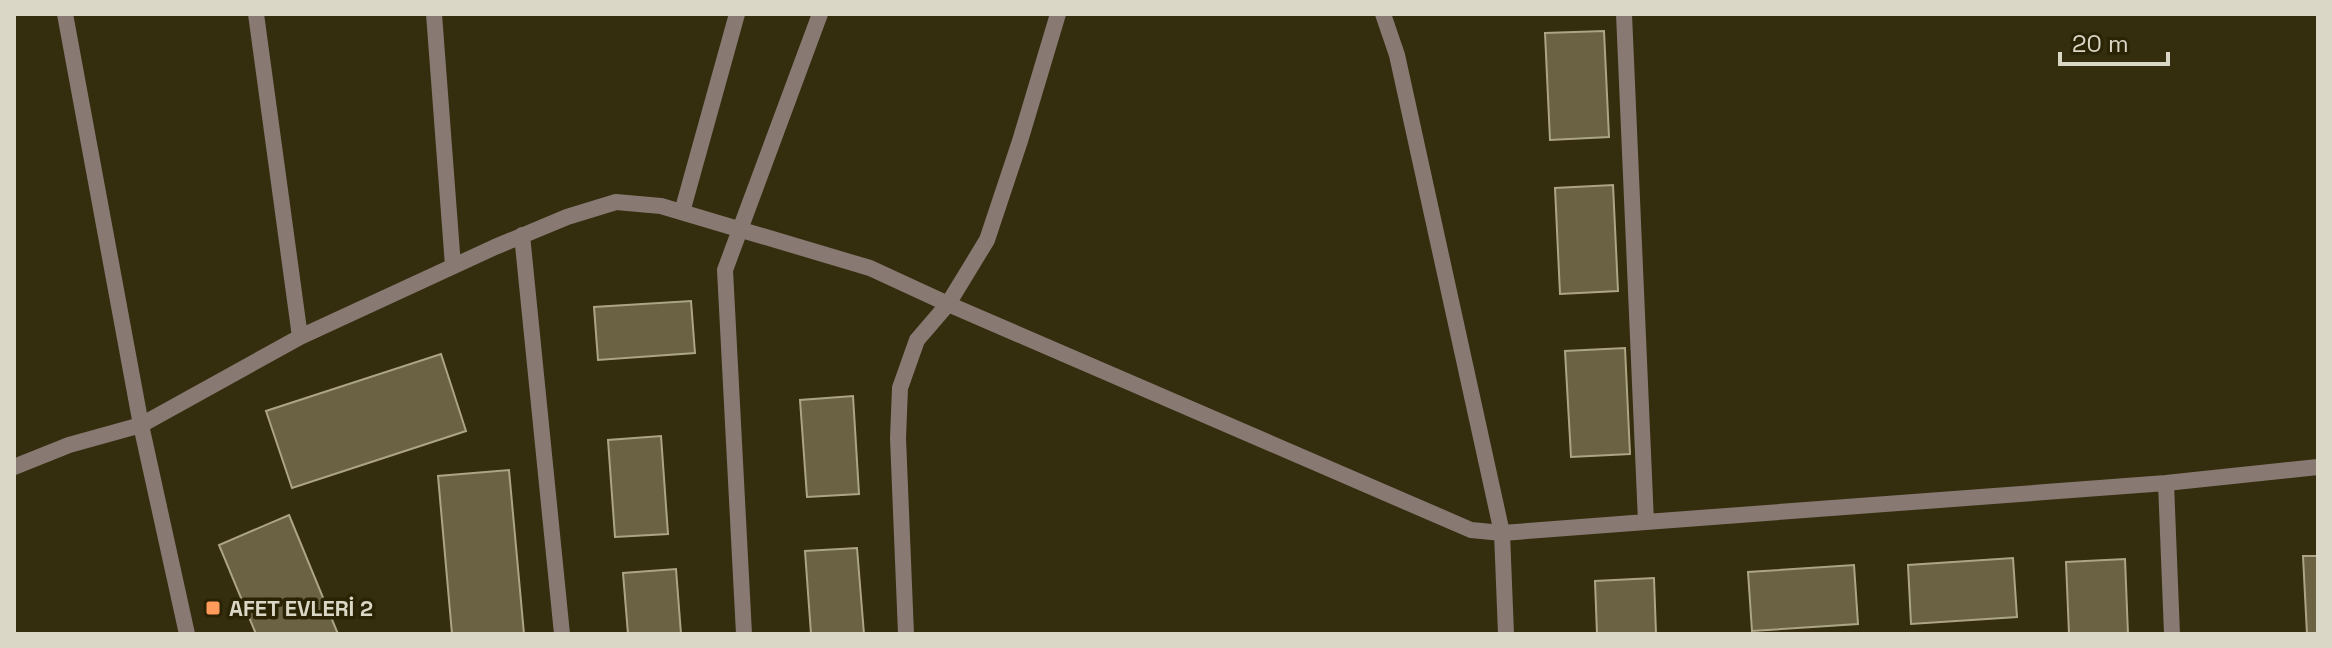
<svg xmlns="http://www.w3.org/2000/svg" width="2332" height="648" font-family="'Space Grotesk',sans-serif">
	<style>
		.building { fill: #6a6243; stroke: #ada483; stroke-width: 2 }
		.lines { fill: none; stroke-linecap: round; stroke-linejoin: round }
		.street { stroke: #887972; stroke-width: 16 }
		.poi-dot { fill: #ff9b5b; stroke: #2a2304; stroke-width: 3 }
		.labels { text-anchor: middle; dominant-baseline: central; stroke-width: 7; stroke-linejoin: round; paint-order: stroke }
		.poi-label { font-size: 22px; font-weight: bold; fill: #dbd7c6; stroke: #2a2304; text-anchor: start }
	</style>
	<rect width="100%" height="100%" fill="#342d0e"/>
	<path class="building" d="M1604,31L1609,137L1550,140L1545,33Z
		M1613,185L1618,291L1560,294L1555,188Z
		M691,301L695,353L598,360L594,307Z
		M1625,348L1630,454L1571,457L1565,351Z
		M441,354L466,431L292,488L266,411Z
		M853,396L859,494L807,497L800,400Z
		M661,436L668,534L615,537L608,440Z
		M509,470L524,634H452L438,476Z
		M289,515L338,634H256L219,545Z
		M857,548L864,634H811L805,551Z
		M2303,556H2318V634H2307Z
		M2013,558L2017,617L1911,624L1908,565Z
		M2125,559L2128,634H2069L2066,562Z
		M1854,565L1858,624L1752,631L1748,572Z
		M676,569L681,634H628L623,573Z
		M1654,578L1656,634H1597L1595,581Z"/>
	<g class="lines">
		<path class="street" d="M65,14L141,425L187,634
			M256,14L300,337
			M434,14L453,266
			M1383,14L1397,55L1502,533L1506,634
			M1624,14L1646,522
			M682,212L737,14
			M522,235L562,634
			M14,467L69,445L141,425L300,337L495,247L567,217L616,202L661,206L870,268L948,304L1471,530L1502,533L1646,522L2166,483L2318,467
			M2166,483L2172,634
			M744,634L725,270L820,14
			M906,634L898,438L900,388L917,340L948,304L987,240L1020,141L1058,14"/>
	</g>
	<rect class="poi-dot" x="205" y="600" width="16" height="16" rx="4"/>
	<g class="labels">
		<g class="poi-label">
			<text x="229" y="608">AFET EVLERİ 2</text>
		</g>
	</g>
	<rect width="2332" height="648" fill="none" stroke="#dbd7c6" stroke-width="32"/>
	<path d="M2060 52v12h108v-12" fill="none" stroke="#dbd7c6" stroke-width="4"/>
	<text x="2072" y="52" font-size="24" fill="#dbd7c6" stroke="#2a2304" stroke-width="6" paint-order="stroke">20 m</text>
</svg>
